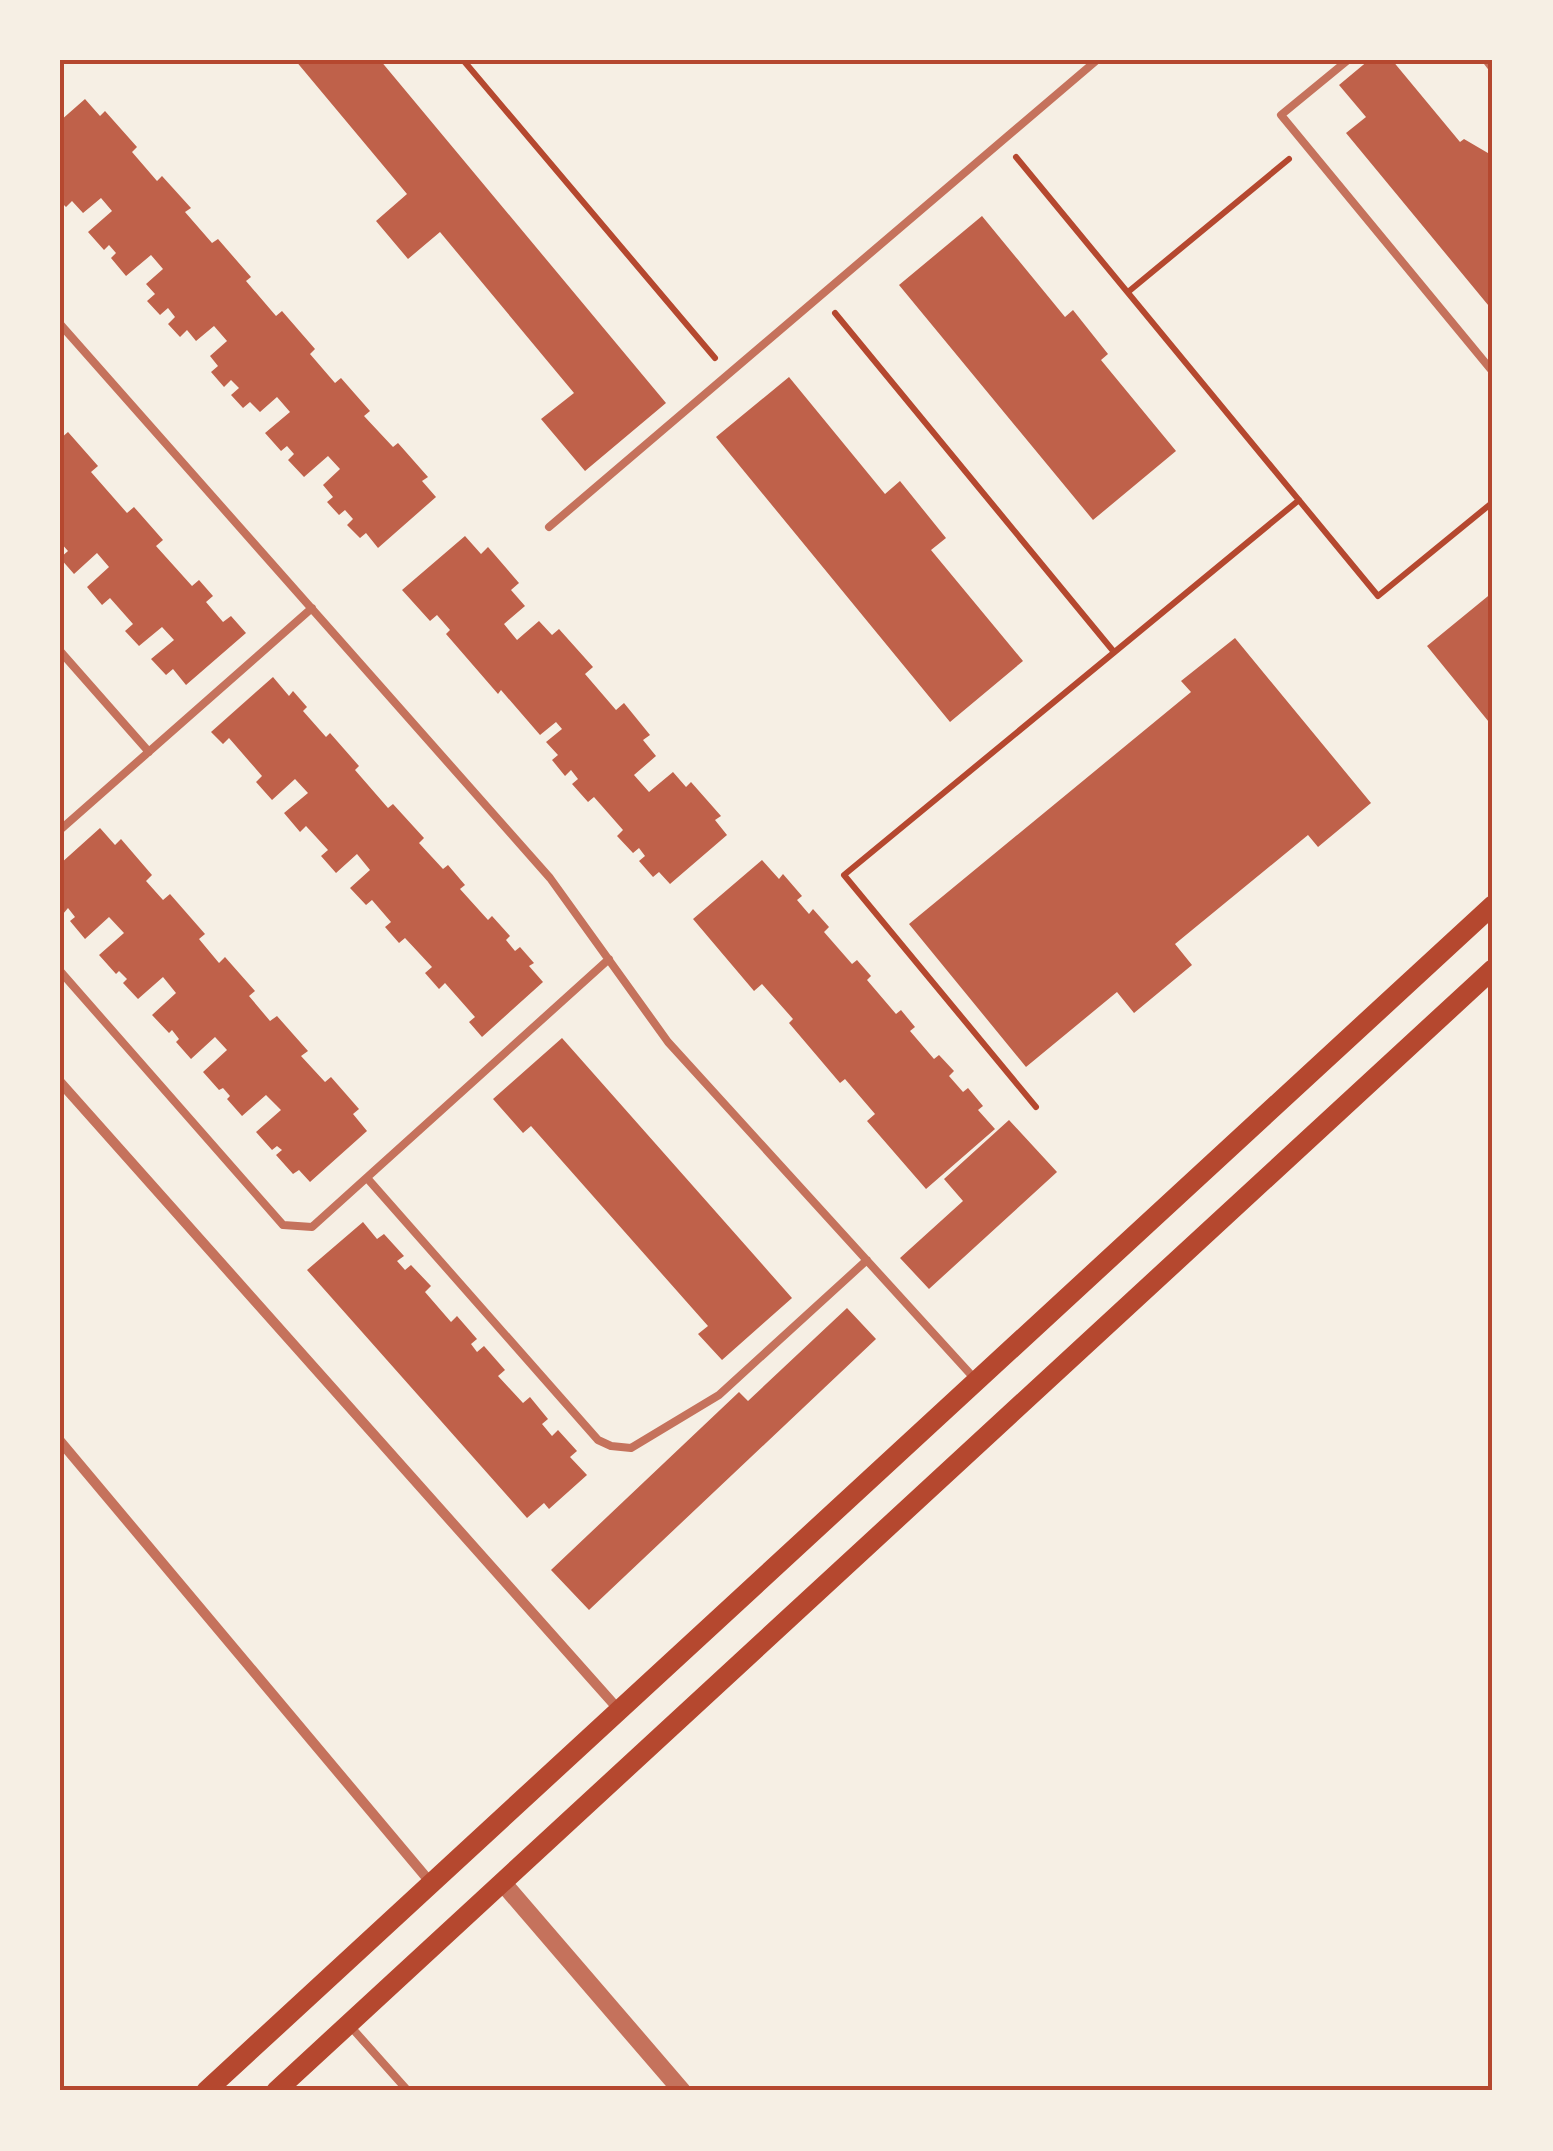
<svg xmlns="http://www.w3.org/2000/svg" width="1553" height="2151" font-family="Cabin,sans-serif">
	<style>
		.building { fill: #bf614a }
		.lines { fill: none; stroke-linecap: round; stroke-linejoin: round }
		.path { stroke: #b5482f; stroke-width: 6 }
		.service { stroke: #c5725c; stroke-width: 8 }
		.minor { stroke: #c5725c; stroke-width: 10 }
		.tertiary { stroke: #c5725c; stroke-width: 18 }
		.secondary { stroke: #b5482f; stroke-width: 20 }
		.neatline { fill: none; stroke: #b5482f; stroke-width: 4 }
	</style>
	<rect width="100%" height="100%" fill="#f6efe4"/>
	<path class="building" d="M295,60H380L666,403L585,471L541,419L574,393L440,232L408,259L376,221L407,194Z
		M1369,60H1392L1460,142L1464,139L1493,156V311L1346,133L1366,117L1339,85Z
		M85,99L100,116L105,111L137,147L132,152L157,181L162,176L191,208L185,212L212,243L218,239L251,277L246,281L276,316L282,311L315,349L310,354L335,383L341,378L370,411L364,416L393,447L398,443L428,477L422,481L436,497L378,548L366,533L360,538L347,525L353,519L345,510L339,515L327,502L333,497L323,485L340,469L328,456L304,477L288,460L294,454L287,446L281,451L265,433L290,412L277,397L260,412L250,402L243,408L231,395L239,388L231,380L224,387L211,372L218,366L210,356L227,341L214,326L196,341L187,330L180,337L168,324L175,317L168,308L160,315L147,301L155,294L146,284L163,269L151,255L126,276L111,258L116,253L109,245L104,250L88,232L112,211L101,198L83,213L72,201L66,207L60,201V121Z
		M982,216L1065,317L1073,310L1108,354L1101,360L1176,451L1093,520L899,285Z
		M789,377L885,494L900,481L946,538L931,550L1023,661L950,722L716,437Z
		M68,432L98,466L91,472L127,513L134,507L163,540L156,546L192,586L199,580L213,596L206,602L223,622L231,616L246,633L186,685L173,669L166,675L151,659L174,640L162,627L139,646L125,631L133,624L110,598L102,605L87,587L109,567L97,553L74,574L60,558L68,551L60,542V439Z
		M465,536L481,554L488,547L519,583L511,590L525,606L504,624L517,640L539,621L552,635L559,629L593,667L585,674L616,710L624,703L650,735L643,740L656,756L634,775L649,792L673,772L686,787L691,782L721,816L715,820L727,835L670,884L659,872L653,877L639,861L645,856L639,848L633,853L617,836L623,830L594,797L588,802L572,784L578,779L571,770L565,776L552,760L558,755L546,742L562,729L556,722L540,735L501,690L498,694L446,634L450,630L437,615L430,621L402,590Z
		M1493,592V727L1427,646Z
		M1235,638L1371,803L1318,847L1308,835L1175,944L1192,965L1134,1013L1117,992L1026,1067L909,924L1191,692L1181,681Z
		M273,677L289,696L293,691L307,707L303,711L326,737L330,733L359,766L355,770L388,808L393,804L424,838L419,843L443,869L448,865L465,885L460,889L488,920L492,916L510,936L506,940L515,951L520,947L534,963L529,966L543,982L482,1037L469,1022L475,1017L445,983L439,989L425,973L432,967L405,938L399,943L385,927L391,922L372,900L366,905L350,888L370,870L357,854L336,873L321,856L328,850L306,826L300,832L284,813L308,793L295,779L272,800L256,782L262,776L229,738L223,744L211,732Z
		M100,828L115,845L121,839L152,875L146,881L163,900L170,894L205,934L199,939L219,963L225,957L255,991L249,996L270,1021L277,1016L308,1051L301,1056L325,1082L331,1077L359,1109L353,1114L367,1131L310,1182L299,1170L293,1174L276,1155L282,1150L277,1146L272,1150L256,1132L281,1110L266,1095L242,1116L227,1099L230,1096L223,1088L219,1090L203,1072L227,1050L215,1037L191,1059L176,1042L179,1039L172,1030L169,1033L152,1015L176,993L163,977L138,999L123,983L127,979L119,971L116,974L99,955L124,933L109,917L85,939L70,921L75,917L68,908L63,914L60,911V864Z
		M762,860L779,879L783,874L802,896L797,900L809,914L813,909L829,927L824,932L852,964L857,960L871,976L867,980L896,1014L901,1010L915,1027L910,1031L934,1059L939,1055L954,1071L949,1076L963,1092L968,1088L983,1106L978,1110L995,1129L926,1189L867,1121L875,1114L845,1079L840,1083L789,1023L793,1019L762,984L754,991L693,919Z
		M562,1038L792,1298L722,1360L698,1334L708,1326L531,1126L523,1133L493,1099Z
		M1009,1120L1057,1172L929,1289L900,1258L963,1201L944,1179Z
		M363,1222L377,1239L384,1234L404,1256L397,1261L405,1270L411,1265L431,1286L425,1292L451,1322L457,1316L477,1339L471,1344L477,1352L484,1346L505,1370L498,1376L523,1403L530,1397L548,1419L542,1424L552,1436L558,1430L577,1451L570,1457L587,1475L549,1509L544,1503L527,1518L307,1270Z
		M847,1308L876,1339L589,1610L551,1570L739,1392L748,1401Z"/>
	<g class="lines">
		<path class="path" d="M463,60L715,358
			M1016,157L1378,596L1493,502
			M1128,292L1289,159
			M835,313L1114,652
			M1036,1107L844,875L1299,500"/>
		<path class="service" d="M1348,60L1281,115L1493,372
			M1486,60L1493,69
			M60,324L550,878L668,1042L974,1378
			M549,527L1097,60
			M60,651L149,752
			M60,830L312,608
			M60,971L283,1225L312,1227L609,959
			M367,1178L598,1440L611,1446L631,1448L719,1395L867,1260
			M351,2027L408,2091"/>
		<path class="minor" d="M60,1082L619,1710
			M60,1441L431,1883"/>
		<path class="tertiary" d="M503,1883L682,2091"/>
		<path class="secondary" d="M206,2091L1493,905
			M276,2091L1493,969"/>
	</g>
	<rect width="1553" height="2151" fill="none" stroke="#f6efe4" stroke-width="125"/>
	<rect x="62" y="62" width="1428" height="2026" class="neatline"/>
</svg>
